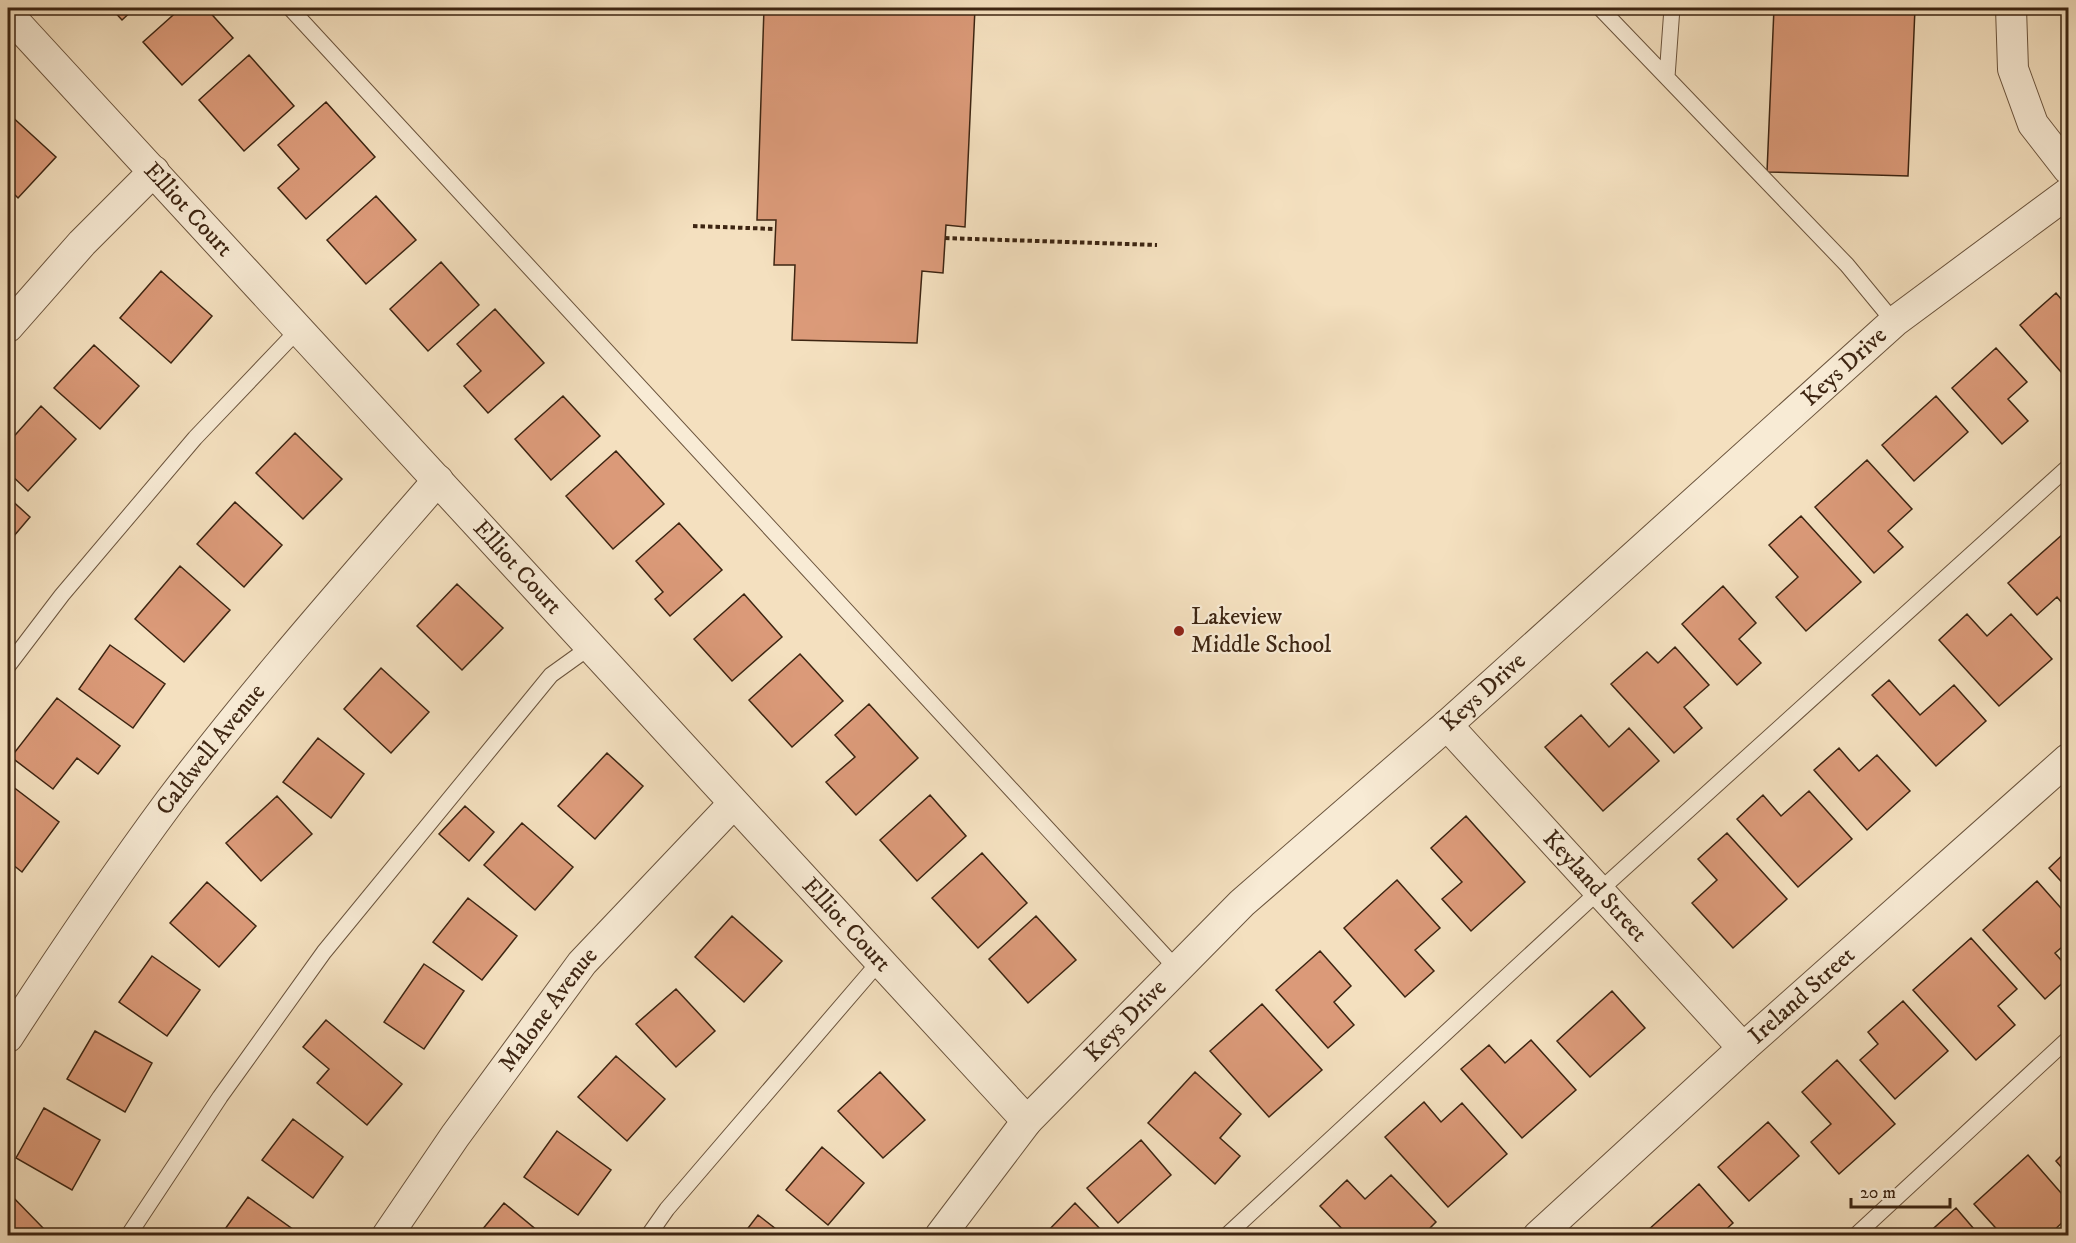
<svg xmlns="http://www.w3.org/2000/svg" width="2076" height="1243" font-family="'IM FELL DW Pica',serif">
	<style>
		.building { fill: #db9a79; stroke: #3d2512; stroke-width: 1.5 }
		.lines { fill: none; stroke-linecap: round; stroke-linejoin: round }
		.service-casing { stroke: #6b543d; stroke-width: 17 }
		.minor-casing { stroke: #6b543d; stroke-width: 32 }
		.path { stroke: #3d2512; stroke-width: 4; stroke-dasharray: 4.5 3; stroke-linecap: butt }
		.service { stroke: #f8ebd5; stroke-width: 15 }
		.minor { stroke: #f8ebd5; stroke-width: 30 }
		.poi-dot { fill: #8f2418; stroke: #f8ebd5; stroke-width: 2 }
		.labels { text-anchor: middle; dominant-baseline: central; stroke-width: 4.5; stroke-linejoin: round; paint-order: stroke }
		.street-label { font-size: 24px; fill: #3d2512; stroke: #f8ebd5 }
		.poi-label { font-size: 24px; fill: #3d2512; stroke: #f8ebd5; text-anchor: start }
	</style>
	<rect width="100%" height="100%" fill="#f4e0bf"/>
	<filter id="stains"><feTurbulence type="fractalNoise" baseFrequency=".00333" numOctaves="4"/><feColorMatrix values="0 0 0 0 .2 0 0 0 0 .09 0 0 0 0 .02 0 0 0 .5 -.17"/></filter>
	<radialGradient id="worn" r=".72"><stop offset=".6" stop-color="#630" stop-opacity="0"/><stop offset="1" stop-color="#630" stop-opacity=".3"/></radialGradient>
	<path class="building" d="M111,8H135L122,20Z
		M181,8H206L233,38L182,85L143,42Z
		M764,8H975L965,227L946,225L943,273L922,271L917,343L792,340L795,265H774L776,220H757Z
		M1774,8H1915L1908,176L1767,172Z
		M249,55L294,106L244,151L199,100Z
		M326,102L375,157L306,219L278,188L299,169L278,145Z
		M8,113L56,157L18,198L8,188Z
		M376,196L416,240L366,284L327,240Z
		M441,262L479,305L428,351L390,309Z
		M161,271L212,316L171,363L120,318Z
		M2056,293L2067,306L2068,304V380L2020,325Z
		M495,309L544,363L488,413L464,386L481,371L457,344Z
		M94,345L139,386L100,429L54,388Z
		M1996,348L2027,382L2008,399L2028,421L2002,444L1952,388Z
		M563,396L600,436L551,480L515,439Z
		M1936,396L1968,432L1914,481L1882,445Z
		M41,406L76,439L28,491L8,472V443Z
		M295,433L342,479L303,519L256,473Z
		M616,451L664,504L613,549L566,496Z
		M1867,460L1912,509L1888,531L1903,547L1874,573L1815,507Z
		M8,497L30,517L8,543Z
		M235,502L282,545L244,587L197,544Z
		M1801,516L1861,582L1806,631L1776,597L1798,577L1769,545Z
		M679,523L722,570L670,616L655,599L663,592L636,561Z
		M2063,534L2068,539V610L2057,597L2037,615L2008,583Z
		M180,566L230,610L184,662L135,619Z
		M457,584L503,628L462,670L417,626Z
		M1723,586L1756,623L1739,639L1761,663L1737,685L1682,624Z
		M744,594L782,637L732,681L694,639Z
		M1967,614L1987,636L2011,614L2052,659L1999,706L1939,640Z
		M110,645L165,684L133,728L79,689Z
		M1675,647L1709,685L1684,707L1702,728L1674,753L1611,684L1647,652L1658,663Z
		M800,654L843,701L792,747L749,700Z
		M381,668L429,712L391,753L344,709Z
		M1889,680L1920,715L1954,685L1986,721L1936,766L1872,695Z
		M57,698L120,746L98,774L77,758L53,789L11,757Z
		M869,704L918,758L856,815L826,782L855,757L835,735Z
		M1581,715L1609,747L1629,728L1659,761L1603,811L1545,747Z
		M318,738L364,774L331,818L283,782Z
		M1839,748L1859,771L1877,755L1910,791L1867,830L1814,770Z
		M607,753L643,786L595,839L558,806Z
		M8,783L59,822L22,872L8,861Z
		M1809,791L1852,839L1798,887L1737,819L1763,795L1781,816Z
		M930,795L966,836L917,881L880,840Z
		M277,796L312,834L261,881L226,843Z
		M465,806L494,832L469,861L439,834Z
		M1466,816L1525,882L1471,931L1442,899L1462,882L1431,848Z
		M522,823L573,867L535,910L484,865Z
		M1727,833L1787,899L1733,948L1692,903L1717,880L1698,859Z
		M2068,850V889L2049,868Z
		M982,853L1027,903L978,948L932,898Z
		M1397,880L1440,928L1415,950L1434,971L1405,997L1344,928Z
		M2037,881L2068,916V942L2055,953L2068,968V978L2045,999L1983,930Z
		M207,882L256,926L219,967L170,923Z
		M468,898L517,936L482,980L433,942Z
		M732,916L782,961L744,1002L695,957Z
		M1036,916L1076,960L1028,1003L989,959Z
		M1971,938L2017,989L1998,1006L2015,1025L1976,1060L1913,990Z
		M1320,951L1351,986L1334,1002L1354,1025L1328,1048L1276,990Z
		M152,956L200,990L167,1036L119,1002Z
		M424,964L464,991L424,1049L384,1022Z
		M676,989L715,1031L676,1067L636,1024Z
		M1612,991L1645,1028L1590,1077L1557,1041Z
		M1903,1001L1948,1051L1895,1099L1860,1060L1878,1044L1868,1032Z
		M1262,1004L1322,1070L1269,1117L1210,1051Z
		M326,1020L402,1084L367,1125L317,1083L329,1069L303,1047Z
		M95,1031L152,1063L125,1112L67,1079Z
		M1531,1040L1576,1090L1522,1138L1461,1069L1489,1045L1505,1063Z
		M616,1056L665,1099L627,1141L578,1097Z
		M1837,1060L1895,1124L1839,1174L1811,1142L1831,1124L1802,1092Z
		M880,1072L925,1120L883,1158L838,1111Z
		M1195,1072L1241,1114L1220,1138L1240,1156L1215,1184L1148,1123Z
		M1424,1102L1441,1122L1462,1103L1507,1154L1448,1207L1385,1137Z
		M44,1108L100,1140L72,1190L16,1158Z
		M293,1119L343,1157L313,1198L262,1160Z
		M1768,1122L1799,1156L1749,1201L1718,1167Z
		M557,1131L611,1170L578,1215L524,1177Z
		M1141,1140L1171,1175L1118,1223L1087,1188Z
		M822,1147L864,1183L828,1225L786,1190Z
		M2068,1149V1175L2056,1161Z
		M2028,1155L2068,1201V1217L2048,1236H2003L1974,1204Z
		M1391,1175L1436,1222L1422,1236H1349L1320,1206L1347,1180L1365,1199Z
		M1699,1184L1733,1223L1719,1236H1651L1647,1231Z
		M8,1192L44,1229L38,1236H8Z
		M248,1197L294,1230L291,1236H220Z
		M504,1203L544,1236H477Z
		M1075,1203L1107,1236H1043Z
		M1956,1208L1980,1236H1925Z
		M758,1215L785,1236H742Z"/>
	<g class="lines">
		<defs>
			<path id="service" d="M290,8L1177,969
				M1600,8L1847,265L1894,322
				M1667,77L1672,8
				M8,666L62,595L195,438L299,329
				M128,1236L220,1097L324,952L551,675L590,647
				M648,1236L667,1209L880,961
				M1226,1236L1599,891L2068,467
				M1855,1236L2068,1039"/>
			<g id="minor">
				<path d="M2011,8L2013,69L2033,124L2068,169"/>
				<path id="s1" d="M8,14L1027,1121"/>
				<path d="M8,327L82,243L154,171"/>
				<path id="s2" d="M1447,725L1743,1048"/>
				<path id="s3" d="M8,1037C60,957 113,878 170,801C254,690 347,585 438,480"/>
				<path id="s4" d="M387,1236L455,1136L582,963L733,804"/>
				<path id="s5" d="M940,1236L1027,1121L1242,903L1447,725L1894,322L2068,193"/>
				<path id="s6" d="M1538,1236L1743,1048L2068,759"/>
			</g>
		</defs>
		<use href="#service" class="service-casing"/>
		<use href="#minor" class="minor-casing"/>
		<path class="path" d="M693,226L775,229
			M945,238L1157,245"/>
		<use href="#service" class="service"/>
		<use href="#minor" class="minor"/>
	</g>
	<circle class="poi-dot" cx="1179" cy="631" r="6"/>
	<g class="labels">
		<g class="street-label">
			<text stroke="none"><textPath href="#s1" startOffset="266">Elliot Court</textPath></text>
			<text stroke="none"><textPath href="#s5" startOffset="1257">Keys Drive</textPath></text>
			<text stroke="none"><textPath href="#s1" startOffset="752">Elliot Court</textPath></text>
			<text stroke="none"><textPath href="#s5" startOffset="771">Keys Drive</textPath></text>
			<text stroke="none"><textPath href="#s3" startOffset="352">Caldwell Avenue</textPath></text>
			<text stroke="none"><textPath href="#s2" startOffset="219">Keyland Street</textPath></text>
			<text stroke="none"><textPath href="#s1" startOffset="1238">Elliot Court</textPath></text>
			<text stroke="none"><textPath href="#s6" startOffset="357">Ireland Street</textPath></text>
			<text stroke="none"><textPath href="#s4" startOffset="278">Malone Avenue</textPath></text>
			<text stroke="none"><textPath href="#s5" startOffset="285">Keys Drive</textPath></text>
		</g>
		<g class="poi-label">
			<text x="1191" y="617">Lakeview<tspan x="1191" dy="28">Middle School</tspan></text>
		</g>
	</g>
	<rect width="2076" height="1243" fill="none" stroke="#f4e0bf" stroke-width="30"/>
	<rect x="9" y="9" width="2058" height="1225" fill="none" stroke="#3d2512" stroke-width="3"/>
	<rect x="15" y="15" width="2046" height="1213" fill="none" stroke="#3d2512" stroke-width="1.5"/>
	<path d="M1851 1198v9h99v-9" fill="none" stroke="#3d2512" stroke-width="3"/>
	<text x="1860" y="1198" font-size="18" fill="#3d2512" stroke="#f8ebd5" stroke-width="4.5" paint-order="stroke">20 m</text>
	<rect width="100%" height="100%" filter="url(#stains)"/>
	<rect width="100%" height="100%" fill="url(#worn)"/>
</svg>
